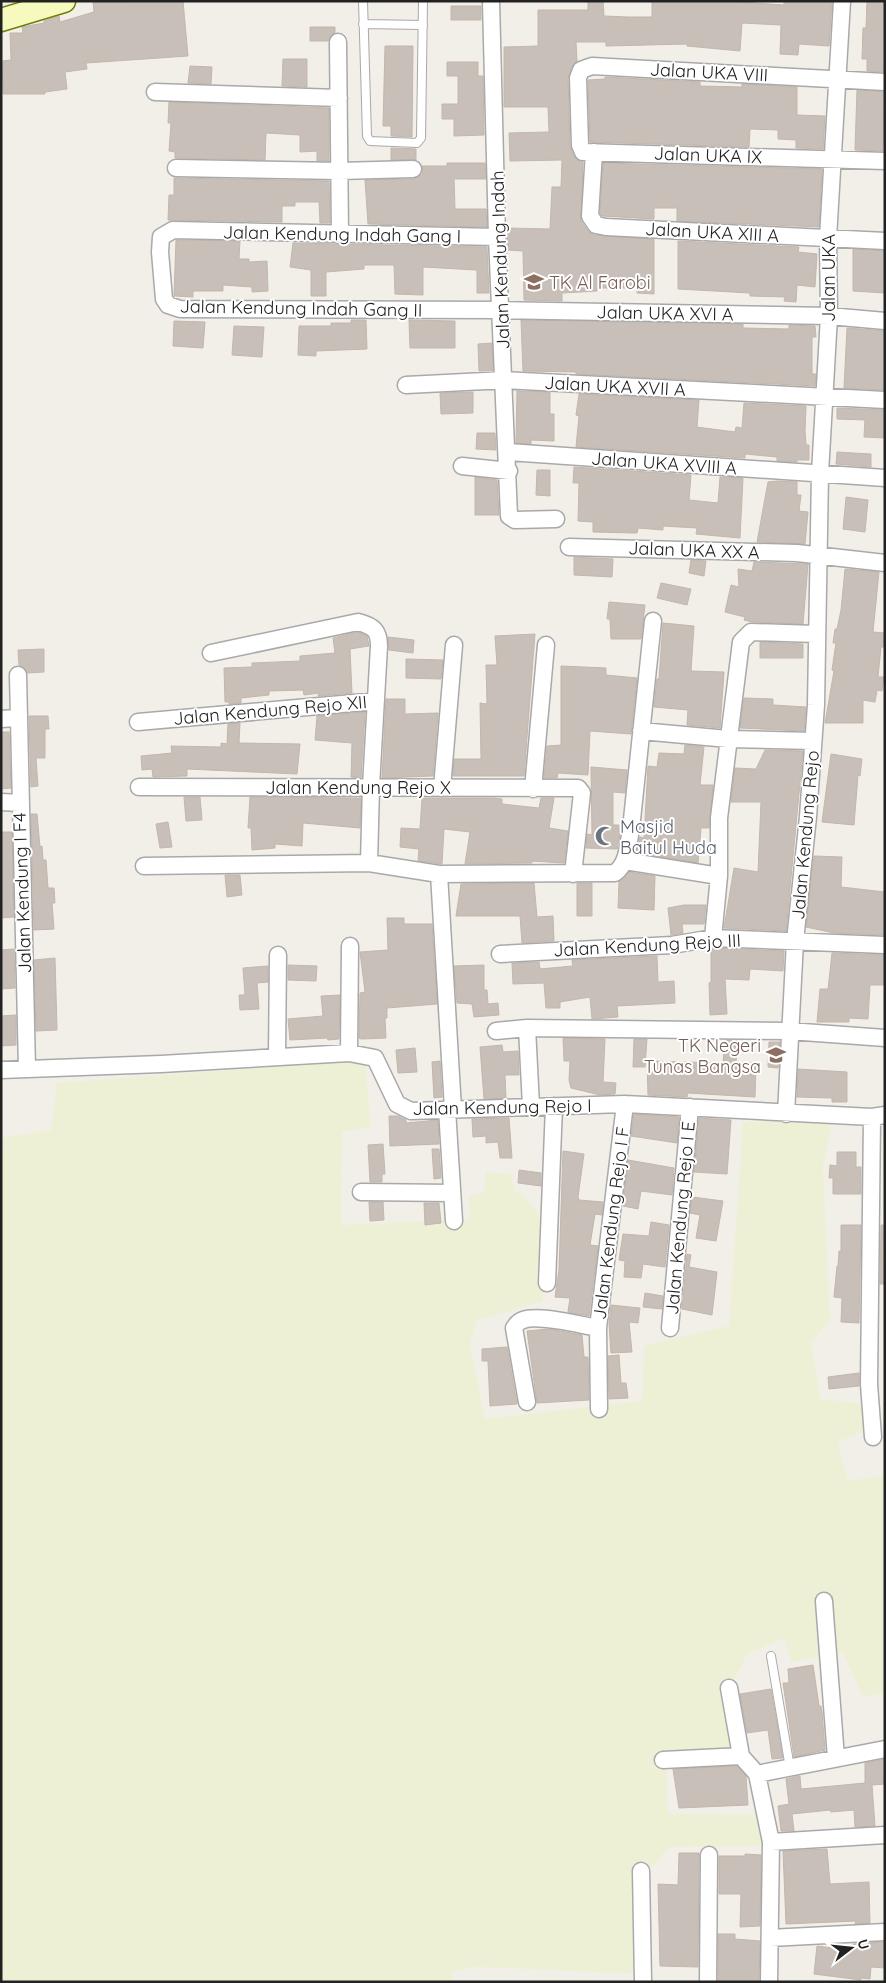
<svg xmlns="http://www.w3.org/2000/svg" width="886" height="1983" font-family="Quicksand,sans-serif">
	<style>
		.farmland { fill: #eef0d5 }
		.building { fill: #c7bfb8; stroke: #c4b6ab }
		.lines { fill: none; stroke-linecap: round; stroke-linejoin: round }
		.service-casing { stroke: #a9a9a9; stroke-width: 10 }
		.minor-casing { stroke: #a9a9a9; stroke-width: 19 }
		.secondary-casing { stroke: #707d05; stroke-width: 25 }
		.service { stroke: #fff; stroke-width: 8 }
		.minor { stroke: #fff; stroke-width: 16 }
		.secondary { stroke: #f7fabf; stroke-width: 22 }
		.labels { text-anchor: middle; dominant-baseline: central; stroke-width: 4; stroke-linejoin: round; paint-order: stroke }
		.street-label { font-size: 18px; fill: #222; stroke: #fff }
		.education-label { font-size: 18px; fill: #785e54; stroke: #fff; text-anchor: start }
		.worship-label { font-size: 18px; fill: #5b616d; stroke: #fff; text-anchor: start }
	</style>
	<rect width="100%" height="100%" fill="#f2efe9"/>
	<path class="farmland" d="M365,1060L371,1127L342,1132L341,1225L470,1219L469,1195L484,1193L486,1172L511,1174L515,1192L522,1194L540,1216L545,1243L543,1301L476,1321L470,1345L485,1419L642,1401L644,1346L729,1326L743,1122L825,1120L831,1130L823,1165L830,1321L811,1342L820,1399L864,1404L869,1429L838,1442L848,1481L885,1475V1693L863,1697L843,1653L792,1662L784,1638L747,1654L731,1687L743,1749L666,1756L668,1814L763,1815L765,1846L669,1847L645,1874L646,1974L475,1967L450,1973L454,1982H1V1138L51,1130L57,1083Z"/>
	<path class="building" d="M183,1L188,56L86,63L87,69L65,72L67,89L45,92V94H3L2,61L11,60L10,33H23L22,27L44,23V21L59,16L60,22L94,12L93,2Z
		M588,1H603L604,16L628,17H652V1H726L784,5V1H832L829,46L799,44L798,55L780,54L781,25L742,23L740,51L687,46V44L606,46V42H576L577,61L572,66L568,78L570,146L574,156L583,162L581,221L588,231L594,235L654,239V294L637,293V288H597V291L562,293V301L524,300L523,251L508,250L507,228L550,229L552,187H561L562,160L510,161L509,133L549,132L548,107H504V47L538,46V10H588Z
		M867,1H885V72L867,71V59H862L863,28H866Z
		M451,6H481V20H451Z
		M310,27H335V33L328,41H310Z
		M385,46H413L412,137L391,136V126H383Z
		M283,59H307V87L282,86Z
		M447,62H478V76H483L484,135L454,136V119H442V104H458V76H447Z
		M190,66L212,67L211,84L188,83Z
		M605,77L700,82V86L742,87V84L797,87V115L825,116L823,149L796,148V140L778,139V130L750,129L749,147L590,142L588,80L605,79Z
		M857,90L885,92L883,151L855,150Z
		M169,102L329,108V161H317V151L300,152V135L266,133L265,160L175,158V152L169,151L171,123H168Z
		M391,148L416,149V160H391Z
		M447,163H485L486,179H454L455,209H486L487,227L368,224L365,180L414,179L422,174V166H447Z
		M603,163L822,169L819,227L677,221V208H654V219L602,216L600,213Z
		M174,178L329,181L330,223H320L319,202H295V206H282V222L168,220L169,195H174Z
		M176,240L240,241L239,259H249V262L267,261L268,291L252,292V287L223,285V291H193V297L174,296Z
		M678,241L799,247L798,252L817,254L815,287L797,285L796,302L784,301L785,297L750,296V293L678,289Z
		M293,243L487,247L489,293H477V270L423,267V295L395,294L394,265H364V269L326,272V296H311V270L290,267Z
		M853,249L885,251V293L853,291Z
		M351,320H366L367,349L316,351V356L298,355L299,326H331V323H351Z
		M409,320L455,321V348H410Z
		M521,320L743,324V328L789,329V325L815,326L816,337H812V374H816L815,386L576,374V372L523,371Z
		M174,321L205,322L203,348L173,346Z
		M234,326L264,327L262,357L232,355Z
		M847,328L885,331V390L844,388Z
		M492,343L493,371H479L478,344Z
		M517,391L550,392V414H554V441L531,440V444L516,443Z
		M473,392V413L441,414L440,393Z
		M579,394L699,400L697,427L735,432L736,427L742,428L744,403L806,406L805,431L806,445H809V460H797V462L777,461V457L745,454V458L576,447L579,416L576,415Z
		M837,408L885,410V438L864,437L865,420L837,419Z
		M477,433H495L496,450L476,449Z
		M837,452L871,454V467L836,464Z
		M574,467L691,475L689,500L718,503L720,477L743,478L740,538L696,534L697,528L663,526V530L638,528L637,533H633L593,532V522L578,521L579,483H573Z
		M537,470H550V496L536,495Z
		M475,477L497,480L499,515H475Z
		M777,481L797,482V495H801L799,511L808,512L805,544L757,542L768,482Z
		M846,497L868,500L865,532L843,529Z
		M574,557L613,559L612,577L574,575Z
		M691,560L706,561L704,576L689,573Z
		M754,562L808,564L803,624L752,622L744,620L745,617L725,612L731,585L739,587L738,569L752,571Z
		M845,569L879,572L873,632L885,633V647H881L878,677H884L882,691L877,690L875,702L863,700V723H825L834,671L832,670L836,643H833L835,629H837L841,610Z
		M661,583L691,589L687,605L657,598Z
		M609,602L645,605L641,639H611L610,619H607Z
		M663,623L694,626L691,671L724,672L720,728L687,725L688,710L654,707L657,679H659Z
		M358,632L367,636L369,646L350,649L352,693L318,696L319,693L304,695L303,690L269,691V695L241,698V703L229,704V702H225L224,668L252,667V663L300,661V656L335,653L333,638Z
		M535,634L524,776H453L454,759H481L480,703L487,704L486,665H497L495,636Z
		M388,637L414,640L413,653L389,650Z
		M760,642L803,644V658H760Z
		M44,649V672L27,673L23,667L19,665L18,650Z
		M406,659L443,660L441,679L406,678Z
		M561,666L606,668V675L637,678L631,734L590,731L588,775L558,773L557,778H544L547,746L561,745Z
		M744,698L773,699V705L806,707L804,731L740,728Z
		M386,699H405V714L438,713L433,776L382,778Z
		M365,712L361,778L351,777L352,743L315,740L317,716Z
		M29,716H48L49,729H45V758H36L38,786L31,787Z
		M240,723L239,743L300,744L297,774L187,769V776L153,777L152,769L142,770L141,756L172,753L171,746L221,747V743L227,744L228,724Z
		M1,732H9L11,788L1,789Z
		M685,745L704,747L700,785H713L709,828H701L698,863L637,853L640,837L644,838L648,766L657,767L659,753L684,754Z
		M765,750L803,751L786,931L724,928L734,868L758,872L761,802H731L735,768L756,769Z
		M831,754L862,759L860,776L858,775L854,825L822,822Z
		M591,767L627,770L625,793L613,792V825H619L620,835L617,849L586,848L587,834L592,835Z
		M184,797H200L202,820L186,821Z
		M250,797L361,798L360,828L303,823L302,846L275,844V848L252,850L251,828H248Z
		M422,798H494L502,799V804L539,808L541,798H554L549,828L568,831L564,863L532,861V863L465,864L470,832L444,829L442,864L418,861L419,849L400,847L401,828L420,829Z
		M31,814H37L40,847L42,846L43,860H46L48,888H54L55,903H52L54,929L34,930Z
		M168,822L172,847L160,848L156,824Z
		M1,832H12L14,917L1,918Z
		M814,856L842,857L841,887L885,892V935L834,933L806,927Z
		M629,872L655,876L654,910L618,908L619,882Z
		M225,875H240L242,895L227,897Z
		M534,883L537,917L553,916L554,941L522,943L520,916H456L461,884Z
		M577,883H592V916H577Z
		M684,905H706L704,924H682L683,933L671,935L668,908Z
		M387,918H404V924H432L437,1004L387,1008V1018H385L386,1038L361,1039L359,1038L360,993L365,992L360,952L388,950Z
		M711,948L784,951L783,971L750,969L749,980L725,979L727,1014L710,1015L709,983L711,982Z
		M14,949L15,988L1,989V950Z
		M832,953L885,955V985H870L868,1019L849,1018V1022H817L820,989H828Z
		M657,956L658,982L674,981L675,1003L617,1006L618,1017L592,1019L590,997L560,1002V1008H546L544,983L513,984L512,963L539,962L540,969L573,966L572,960Z
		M55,958L57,1030L36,1031L34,960Z
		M288,965L317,966L316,981L288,980Z
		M484,965V990H487L488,1004L498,1003L499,1015L474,1017L472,1004L457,1003L454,966Z
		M268,966V982L257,983L259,1009L240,1010L239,995H245L243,968Z
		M340,995L339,1039L328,1040L327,1038L290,1040L288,1019L323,1016L321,996Z
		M16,1015V1045L1,1046V1016Z
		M563,1038L605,1039L603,1082L616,1083L615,1094L600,1095L571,1088L569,1080L570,1061H564Z
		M634,1039H647L645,1067H633Z
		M725,1040H738L736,1062L756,1063L755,1097L688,1093L687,1097L648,1095L647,1061L723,1063Z
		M769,1042H780L778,1068L768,1067Z
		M502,1045L503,1052L518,1051L519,1075H505L506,1098L484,1099L480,1047Z
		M415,1048L417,1072L398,1073L396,1050Z
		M440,1061L442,1097L434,1098L432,1062Z
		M798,1069L847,1072V1102H832V1098L797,1097Z
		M634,1114L679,1117L677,1143L631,1136Z
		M389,1116H398L406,1120V1123L438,1120L439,1144L390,1146Z
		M509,1118L512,1158H500L498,1142L486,1143V1136L473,1137L472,1119Z
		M699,1118L731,1120L727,1174L694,1172Z
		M383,1144L385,1174H382V1182H370L368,1145Z
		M432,1149H439L441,1178L434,1179Z
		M563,1151L584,1154L578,1197L579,1200L603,1202L602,1215L595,1214L590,1245L598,1246L589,1316L568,1312L570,1298L555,1297L559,1270Z
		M837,1152H856V1167H861V1194H833V1178H829L830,1165L837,1166Z
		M628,1160L674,1168L672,1195L641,1191L638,1209L623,1206Z
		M519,1170L541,1173V1186L518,1183Z
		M692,1197L723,1201L716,1241L696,1238L700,1215L690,1213Z
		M369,1202H383L384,1220L370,1221Z
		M424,1203H439L441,1223L425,1225Z
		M651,1222L669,1225L665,1267L643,1264L641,1278L624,1277L625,1261L619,1260L623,1234L649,1236Z
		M841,1225H861L859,1323L841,1322L842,1298L834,1297L837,1266H838L839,1251H841Z
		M881,1225H885V1284H880Z
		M687,1254L691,1255L689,1267L717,1272L712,1315L682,1309Z
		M645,1293L663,1296L662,1309L643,1307Z
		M611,1305L640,1308L638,1323L629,1322L632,1352L611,1353L609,1324Z
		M549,1329L582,1335L584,1357H588L589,1400L537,1403L527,1331Z
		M507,1347L517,1404L490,1406L488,1361H482V1349Z
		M619,1355L621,1383H626L628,1398L609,1399L608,1356Z
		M859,1373V1386L829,1389L828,1377Z
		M813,1665L819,1706H821L822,1712L825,1750L794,1757L783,1683H789L788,1669Z
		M771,1689L783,1758L772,1759L768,1730L747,1733L740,1694Z
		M885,1759V1784L872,1785L875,1826L855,1827L854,1810L831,1812L830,1810L792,1814L794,1831H781L778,1806L789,1804L786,1779L800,1776L801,1789L865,1783V1763Z
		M737,1766L746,1776L748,1805L679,1808L673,1769Z
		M827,1849L830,1884L869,1882L870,1923L855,1924L856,1921L786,1924L783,1851Z
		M679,1853H699L698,1967L660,1966L658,1884L678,1885Z
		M745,1854L761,1855L760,1926L740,1927L741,1894H719V1856H745Z
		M718,1934H735V1939L760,1941L759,1982H718Z
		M885,1942V1968L871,1967L870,1979L861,1978V1980L814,1974L817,1946L841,1949V1946L853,1948V1944Z"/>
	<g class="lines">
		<defs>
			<path id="service" d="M363,1L367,136L370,141L417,143L421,138L423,1
				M363,24L423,25
				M771,1656L790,1768"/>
			<path id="minor" d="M491,1L497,237L509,516L515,520L556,519
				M338,42L340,235
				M885,82L592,66L581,70L578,78L580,145L583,152L885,161
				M155,92L339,98
				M594,152L590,216L596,225L606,227L885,241
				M176,168L339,171L413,169
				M497,237L173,230L161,237L160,252L164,299L168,305L180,309L501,310L829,316L885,321
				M406,385L505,380L885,400
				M508,452L885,478
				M462,466L509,471
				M569,547L797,553L885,563
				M211,653L358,622C373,626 379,630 379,646L371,786L369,863
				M18,675L27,1069
				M1,719L17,718
				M138,722L376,701
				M641,731L728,739L813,741
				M139,787L578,788L582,793L573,874
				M442,788L454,645
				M533,789L546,645
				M1,802L20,803
				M625,861L719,876V818L741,642L751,632L816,634
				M144,866L369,863L439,874L615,873C628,863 628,845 631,829L653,621
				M439,874L453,1109
				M713,938L719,876
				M500,954L672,945L713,938L885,945
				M527,1028L531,1106
				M496,1031L527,1028L789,1031L885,1038
				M349,1053L350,946
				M277,1057L278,955
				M1,1070L161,1064L349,1053L375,1058L397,1104L411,1111L625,1104L872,1117L885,1115
				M447,1109L454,1221
				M786,1114L795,941L808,817L816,705L820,473L829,316L828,238L842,1
				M872,1117L869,1384L873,1437
				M361,1192L452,1193
				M547,1283L554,1106
				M598,1328L599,1409
				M670,1328L690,1107
				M527,1402L514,1328C516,1325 519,1321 523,1320C539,1314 580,1325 598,1328L625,1104
				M824,1601L836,1758
				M729,1688L741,1756
				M663,1760L741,1756L757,1774L771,1842L769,1982
				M757,1774L885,1749
				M771,1842L885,1835
				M641,1871L643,1982
				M770,1938L885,1932
				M708,1982L709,1855"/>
			<path id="secondary" d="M1,20L64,1"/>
		</defs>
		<use href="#service" class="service-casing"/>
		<use href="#minor" class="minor-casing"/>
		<use href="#secondary" class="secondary-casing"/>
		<use href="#service" class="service"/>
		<use href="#minor" class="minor"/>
		<use href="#secondary" class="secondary"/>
	</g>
	<defs>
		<symbol id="school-bare" viewBox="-9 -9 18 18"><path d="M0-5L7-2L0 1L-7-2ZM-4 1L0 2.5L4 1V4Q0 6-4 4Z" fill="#8d6e63" stroke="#fff" stroke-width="2.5" paint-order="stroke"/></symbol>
		<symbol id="mosque-bare" viewBox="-9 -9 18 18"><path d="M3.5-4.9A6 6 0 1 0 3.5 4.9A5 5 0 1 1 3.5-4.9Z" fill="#6b7280" stroke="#fff" stroke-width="2.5" paint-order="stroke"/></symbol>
	</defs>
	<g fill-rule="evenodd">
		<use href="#school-bare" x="520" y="268" width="28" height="28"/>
		<use href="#mosque-bare" x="591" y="822" width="28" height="28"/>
		<use href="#school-bare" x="762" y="1041" width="28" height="28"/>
	</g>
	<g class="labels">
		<g class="street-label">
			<text transform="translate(709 72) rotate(3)">Jalan UKA VIII</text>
			<text transform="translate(708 155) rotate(2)">Jalan UKA IX</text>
			<text transform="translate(712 232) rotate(3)">Jalan UKA XIII A</text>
			<text transform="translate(342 234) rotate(1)">Jalan Kendung Indah Gang I</text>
			<text transform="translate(500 260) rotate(-92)">Jalan Kendung Indah</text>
			<text transform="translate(828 278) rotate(-90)">Jalan UKA</text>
			<text transform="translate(301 308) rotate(1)">Jalan Kendung Indah Gang II</text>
			<text transform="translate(665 313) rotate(1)">Jalan UKA XVI A</text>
			<text transform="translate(615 386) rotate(3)">Jalan UKA XVII A</text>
			<text transform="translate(664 463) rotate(4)">Jalan UKA XVIII A</text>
			<text transform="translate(694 550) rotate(2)">Jalan UKA XX A</text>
			<text transform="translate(270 710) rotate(-5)">Jalan Kendung Rejo XII</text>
			<text x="358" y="787">Jalan Kendung Rejo X</text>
			<text transform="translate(805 835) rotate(-85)">Jalan Kendung Rejo</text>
			<text transform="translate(22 893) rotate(-92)">Jalan Kendung I F4</text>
			<text transform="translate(647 945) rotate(-3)">Jalan Kendung Rejo III</text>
			<text transform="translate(502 1107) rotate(-1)">Jalan Kendung Rejo I</text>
			<text transform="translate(680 1218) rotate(-85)">Jalan Kendung Rejo I E</text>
			<text transform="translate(611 1223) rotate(-83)">Jalan Kendung Rejo I F</text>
		</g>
		<g class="education-label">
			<text x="549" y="282">TK Al Farobi</text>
			<text x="761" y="1045" text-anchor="end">TK Negeri<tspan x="761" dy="21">Tunas Bangsa</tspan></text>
		</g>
		<g class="worship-label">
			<text x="620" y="826">Masjid<tspan x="620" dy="21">Baitul Huda</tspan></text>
		</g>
	</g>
	<rect width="886" height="1983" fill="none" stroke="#222222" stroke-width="5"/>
	<g transform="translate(851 1948) rotate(74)" stroke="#ffffff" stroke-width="4" paint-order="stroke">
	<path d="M0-4L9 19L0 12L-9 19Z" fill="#222222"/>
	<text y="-8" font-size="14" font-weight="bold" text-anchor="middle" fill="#222222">U</text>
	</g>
</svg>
